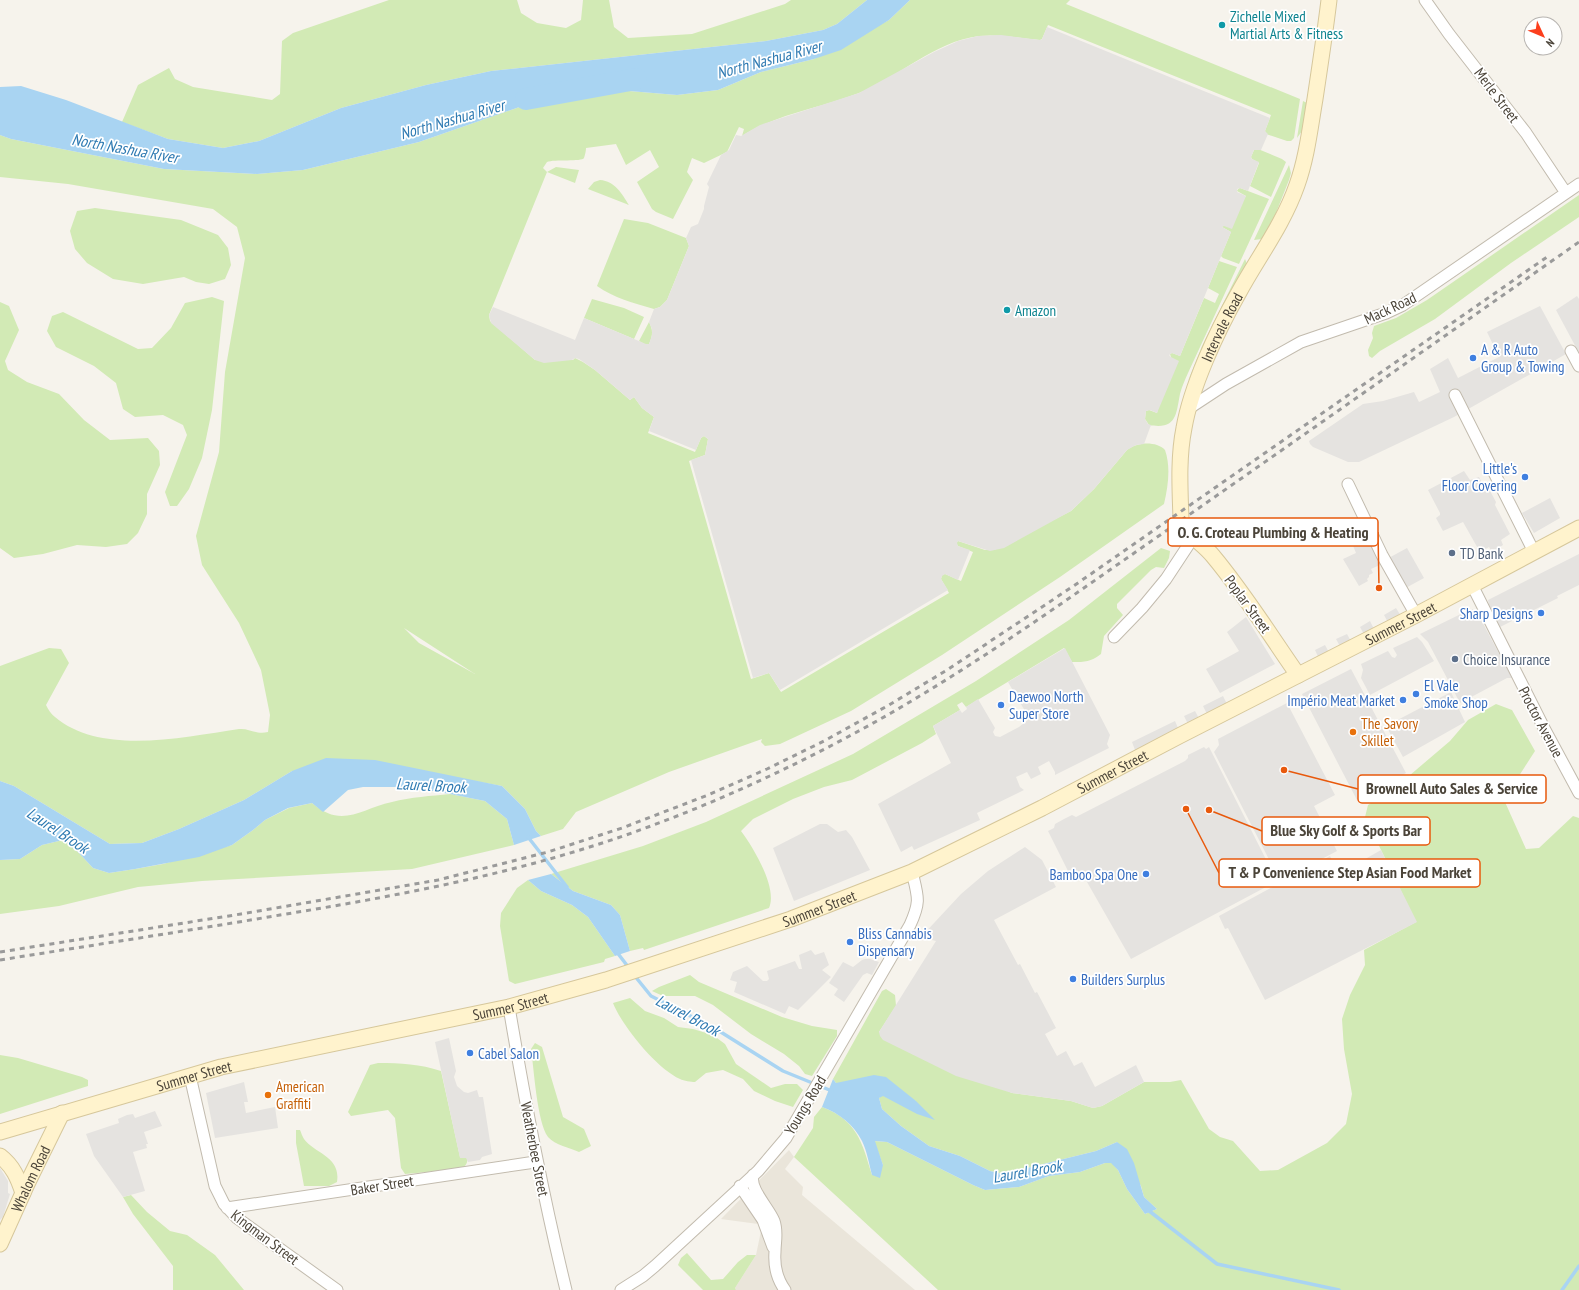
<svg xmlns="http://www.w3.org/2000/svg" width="1579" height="1290" font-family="'PT Sans Narrow',sans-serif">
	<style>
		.residential { fill: #eae5da }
		.green { fill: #d2eab5; fill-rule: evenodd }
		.parking { fill: #e5e3e0 }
		.water { fill: #a9d4f2 }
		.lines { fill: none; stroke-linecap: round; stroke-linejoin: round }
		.stream { stroke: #a9d4f2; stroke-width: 3.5 }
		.river { stroke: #a9d4f2; stroke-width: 22 }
		.street-casing { stroke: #c2bbae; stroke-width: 13 }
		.secondary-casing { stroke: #d6c79b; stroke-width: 17 }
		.street { stroke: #fff; stroke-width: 11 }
		.secondary { stroke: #fff3cd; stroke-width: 15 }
		.rail { stroke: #9a9a9a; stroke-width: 3; stroke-dasharray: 5 5; stroke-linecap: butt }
		.culture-dot { fill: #0f9aa8; stroke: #fff; stroke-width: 1.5 }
		.shop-dot { fill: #3f7fe0; stroke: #fff; stroke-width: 1.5 }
		.service-dot { fill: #5c6f8a; stroke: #fff; stroke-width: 1.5 }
		.food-dot { fill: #e8710a; stroke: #fff; stroke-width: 1.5 }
		.labels { text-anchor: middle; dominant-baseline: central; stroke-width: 3.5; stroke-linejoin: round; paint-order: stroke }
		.culture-label { font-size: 15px; fill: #0d838f; stroke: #fff; text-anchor: start }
		.street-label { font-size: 15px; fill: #4b4439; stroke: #fff }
		.shop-label { font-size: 15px; fill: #366cbe; stroke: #fff; text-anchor: start }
		.service-label { font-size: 15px; fill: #4e5e75; stroke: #fff; text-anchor: start }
		.food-label { font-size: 15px; fill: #c56008; stroke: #fff; text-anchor: start }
		.water-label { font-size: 16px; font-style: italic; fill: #2e7ab2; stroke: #fff }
		.leader { fill: none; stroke: #e8590c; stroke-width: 1.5 }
		.callout-dot { fill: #e8590c; stroke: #fff; stroke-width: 1.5 }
		.callout { fill: #fff; stroke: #e8590c; stroke-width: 1.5 }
		.callout-label { font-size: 16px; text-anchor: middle; font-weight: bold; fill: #4b4439 }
	</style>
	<rect width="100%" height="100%" fill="#f6f3ec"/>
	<path class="residential" d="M789,1150L794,1157L785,1169L803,1187L802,1195L915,1290H736L735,1288L756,1255L761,1231L758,1224L721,1219Z"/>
	<path class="green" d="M389,0H517L521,13L537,23L566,28L581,20L583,0H609L614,27L628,38L692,34L785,4L791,0H867L837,24L823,30L766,41L491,71L426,85L341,108L259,141L223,148L168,139L122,122L138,85L169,68L175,79L193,87L272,100L280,94L282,41L293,33Z
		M910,0H1070L1066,4L1300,99L1294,138L1291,141H1287L1266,134L1265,131L1271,115L1048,25L1042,39L1040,40C1019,38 1000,34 979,36C933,42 900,77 859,93C821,108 776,114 742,136L744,129L739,127L727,152L704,163L692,158L687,172L693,180L673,219L656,212L652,209L637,182L659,167L650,150L626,165L616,144L586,148C586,151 585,155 584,158C582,162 554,159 547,162L543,168L547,172L556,167L579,170L575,183L547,172L489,315L490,321L535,360H573L575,358L583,362L595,370L630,400L634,397L642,408L654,417L648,433L695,452L701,438L704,436L708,439L705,455L689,461L751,679L769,673L781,692L949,593L941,579L942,575L945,574L961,581L973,552L958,546L956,543L958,541L985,550H994L1071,511L1094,489L1127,450C1137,442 1156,441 1165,450C1171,467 1168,487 1164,504L1060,577L942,655L851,711L780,744L765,746L761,742L762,739L669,772L604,800L576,812L563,829L541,836L536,831L525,809L502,786L463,779L292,771L244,800L179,829L142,843L110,844L14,786L0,781V666L49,648L61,649L69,663L46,705C48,709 51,714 55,717C101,756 184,737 239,729C250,728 256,735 268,732L270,715L261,670L239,623L202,565L196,536L219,452L225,372L245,258L237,227L213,209L68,184L0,177V135L11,139L164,169L257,174L303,170L419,142L551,96L563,89L600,82L629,91L677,95L718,90L761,72L814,59L889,20ZM404,628L475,674L419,643Z
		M1303,101L1307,103L1302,131L1297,138Z
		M1258,149L1282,159L1286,162L1271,197L1250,186L1259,163L1252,159L1251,157L1254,150Z
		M1289,165L1291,173L1289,180L1272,223L1262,239L1254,240Z
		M600,180C615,181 622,194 629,205L588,189L594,182Z
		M1240,188L1269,199L1239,264L1223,258L1221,256L1231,232L1222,227L1246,196L1237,191L1238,189Z
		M1579,195V217L1511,263L1435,319L1380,351L1372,358L1369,356L1368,350L1373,338L1372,333L1374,326L1396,318L1427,300Z
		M95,208L181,220L218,235L228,248L231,265L225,279L209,284L196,282L184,277L143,284L113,279L87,263L75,249L70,231L77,211Z
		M624,219L648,223L686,238L689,246L667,300L660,307L654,309C633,303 614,298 597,286Z
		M1245,259L1247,264L1188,381L1202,346Z
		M1219,261L1237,267L1188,373C1185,380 1182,386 1180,394C1176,414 1177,430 1149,425L1145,419L1146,411L1149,410L1157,413L1171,357L1170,354L1172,353L1180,356L1204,298L1215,303L1219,294L1208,288Z
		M212,297L224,301L212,410L202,458L189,489L177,506H170L165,492L187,435L183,425L163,415L135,417L123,409L116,383L94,366L56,347L47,331L52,316L63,312L138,349L152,348L171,328L185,303Z
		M592,299L624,308L644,317L634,339L584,318Z
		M0,302L9,306L19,330L5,361L8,370L27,382L59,394L84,420L110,440L148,438L159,451L160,465L147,494V514L138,533L127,544L106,547L77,545L43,554L14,558L0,548Z
		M649,322C653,330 653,335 649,344L646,345L639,341Z
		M1161,548L1170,551L1169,558L1164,568L1156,567L1151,570L1117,604V608L1123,615L1104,636L1101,654C1090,662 1086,662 1072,662L1064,648L966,707L962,702L957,705L960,710L933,726L936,734L922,743L852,780L824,787L793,799L753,819L741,831C753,847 778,888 769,908L644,950L643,948L630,951L620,915L611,905L573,891L551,874L643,846L706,822L853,754L976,681L1069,620Z
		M1496,704L1512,710L1535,751L1515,782L1505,802L1526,849L1539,848L1573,816L1579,818V1290H938L794,1157L813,1128L814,1117L822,1107C857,1120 862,1142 872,1175L883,1165L874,1141L887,1142L973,1185L985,1190L1019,1187L1049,1176L1080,1172L1105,1163H1112L1118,1170L1127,1189L1145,1214L1157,1209L1144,1197L1141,1186L1117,1142L1096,1151L1003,1174L990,1171L960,1156L929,1146L901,1126L882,1109L879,1098L882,1095L896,1102L916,1101L836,1083L833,1079L882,991L886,989L895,995L896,1006L879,1032L1012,1093L1071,1101L1093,1108L1102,1106L1144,1082H1170L1181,1080L1209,1129L1220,1137L1233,1141L1260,1171L1278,1170L1327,1143L1346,1124L1352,1094L1344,1049L1342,1019L1350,995L1365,965L1364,950L1416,922L1365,817L1368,805L1396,787L1450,741L1468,720Z
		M450,794L485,801L507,819L514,845L412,869L202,881L138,887L59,906L0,914V860L20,859L42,845L63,840L78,852L93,868L109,873L135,869L163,864L232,845L253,830L265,820L289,808L312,803C342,829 360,809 392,802C411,797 431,796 450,794Z
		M528,880L541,891L572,905L588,917L615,956L605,959L604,962L515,984L509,981L500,926L501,913L517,888Z
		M690,975L699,982L782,1017L812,1026L837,1030V1036L812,1076L805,1074L799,1066L784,1054L751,1034L713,1005L695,996H663L652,991L659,987Z
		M630,998L645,1011L664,1018L678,1027L693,1029L713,1035L725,1044L736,1064L771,1088L785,1084H797L803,1090L793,1107L775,1101L754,1091L743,1079L723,1070L706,1073L695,1082C691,1082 684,1081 680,1079C657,1069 622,1026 613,1003Z
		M535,1043L542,1047L563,1117L584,1129L591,1146L579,1152C570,1148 555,1145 548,1137C537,1122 534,1069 531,1049Z
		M0,1055L18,1058L82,1077L88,1080V1086L0,1114Z
		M378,1063C401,1063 420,1064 441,1071L460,1157L467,1158C468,1163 466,1166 461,1169L405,1174L401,1168L395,1118L388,1110L351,1116L348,1112L370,1065Z
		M296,1130H300C301,1132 302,1136 304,1139C315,1154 341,1156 337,1182L329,1186H304L296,1143Z
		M131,1195L147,1212L170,1231L187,1235L215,1255L244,1290H173V1266L133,1214L123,1197Z
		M687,1253L711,1280L723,1279L738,1262L747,1255H756L735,1288L736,1290H703L678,1265L681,1258Z"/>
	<path class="parking" d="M1047,27L1270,118L1265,131L1268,134L1261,150H1254L1251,157L1252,159L1259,162L1248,191L1240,188L1237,189V192L1246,196L1232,229L1224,226L1222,227L1231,232L1180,356L1172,353L1169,355L1171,357L1179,361L1157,413L1150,410L1146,411L1145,419L1148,424L1151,425L1144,444L1136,445L1127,450L1094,489L1071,511L1004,548L990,551L958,541L957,543L958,546L970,550L958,580L945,574L942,576L941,579L948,590L780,690L769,673L753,678L691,460L705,455L708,439L704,436L701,438L696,450L649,431L654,417L642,408L634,397L630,400L595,370L579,359L575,358L572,360L544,363L535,360L491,323L489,315L493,307L575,340L584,318L646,344H649L652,335V329L649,322L654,309L660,307L667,300L689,246L686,238L691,227L698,224L704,209V206L709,187L707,184L721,155L729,150L736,135L741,136L760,125L859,93L934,52L958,41L978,36L1001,35L1040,40L1042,39Z
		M1577,296L1579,299V353L1556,310Z
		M1540,306L1566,354L1454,417L1359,462H1348L1313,447L1310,444L1309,441L1363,404L1383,401L1414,392L1419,402L1440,392L1430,369L1448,358L1458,378L1499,357L1487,332Z
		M1464,471L1470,480L1479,477L1485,489H1489L1496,502L1495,505L1510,534L1501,540L1503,545L1492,552L1489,547L1480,552L1463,522L1443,531L1436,518L1440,515V513L1428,490Z
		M1550,498L1560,518L1534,533L1522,513Z
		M1363,529L1382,564L1371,569L1373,573L1369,575V577L1367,579L1368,581L1359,586L1343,559L1356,553L1349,536Z
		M1407,548L1424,578L1402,590L1385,560Z
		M1579,554V585L1557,596L1558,598L1500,627L1489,605L1488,600Z
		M1396,608L1404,621L1391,628L1384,615Z
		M1472,609L1478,614L1512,678H1507L1460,703L1428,642L1420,634L1467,611H1471Z
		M1246,617L1275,664L1220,693L1206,669L1239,651L1227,632Z
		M1370,621L1377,635L1367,640L1360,627Z
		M1347,634L1354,647L1343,652L1336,639Z
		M1417,637L1422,642L1434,661L1370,695L1361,678L1363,670L1361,664L1388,651L1392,657L1395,658L1397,655L1393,648Z
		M1325,645L1332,658L1321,663L1315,650Z
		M1065,648L1110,735L1107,744L1109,748L1055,775V772L1049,761L1038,767L1041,774L1031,779L1027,772L1016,777L1020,787L1024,790L977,813L980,820L914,850L912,846L901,852L878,804L951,763L933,726L960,710L962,713L967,709L966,707L978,699L995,728L993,732L995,736L1000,737L1019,727L1029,719L1031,717V714L1025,711L1008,682Z
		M1351,669L1406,773L1357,800L1302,694Z
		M1451,692L1465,722L1403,757L1386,726Z
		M1223,696L1230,710L1210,720L1203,706Z
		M1287,703L1335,795L1314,806L1337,851L1280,881L1214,752L1219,745L1218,739Z
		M1195,711L1202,724L1191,730L1184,716Z
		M1175,721L1181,735L1138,758L1132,742Z
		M1204,747L1206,749L1209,747L1277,881L1131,959L1083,875L1074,879L1070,875L1048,831L1054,828L1055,824L1064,819L1072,815L1076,817L1185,761L1188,758V755Z
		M820,824H827L838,832L846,830L852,837L870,870L794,901L773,848Z
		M1025,847L1042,860L1056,887L994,920L1018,965L1020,964L1035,993L1037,992L1056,1028L1045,1034L1057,1056L1066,1051L1074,1066L1082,1062L1095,1087L1136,1065L1144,1082L1102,1106L1093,1108L1071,1101L1012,1093L956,1076L883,1040L880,1036L879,1032L936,941L921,937L961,894L988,871Z
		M1381,850L1417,922L1265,1000L1228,928L1225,929L1219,916L1330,856L1339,874Z
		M811,950L815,955L824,952L829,965L822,970L831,977L798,1010L789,1006L785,1014L734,992L737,982L730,980L733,972L747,966L763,981H767L769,979L767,971L795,961L799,969H802L799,955Z
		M865,959H870L879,962L872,975L867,973L863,975L844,1002L834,995L838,989L829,983L843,962L853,967L862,960Z
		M449,1038L456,1071L454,1077L457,1086L464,1092L468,1093L477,1090L479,1097H483L492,1154L482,1157L480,1160L468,1162L466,1158H460L435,1042Z
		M244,1082L248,1102H244L246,1113L275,1107L278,1128L215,1138L206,1093Z
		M155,1111L162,1126L144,1132L148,1144H146L147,1148L133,1152L145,1191L123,1197L94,1156L86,1134L119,1123L118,1119L127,1115L133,1114L135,1118Z
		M0,1168L8,1181V1193L10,1194L3,1217L0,1220Z"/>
	<path class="water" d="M867,0H910L889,20L841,50L814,59L761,72L718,90L677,95L629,91L600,82L563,89L551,96L419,142L303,170L257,174L164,169L11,139L0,135V87L21,86L66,100L168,139L223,148L259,141L341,108L426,85L491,71L766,41L823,30L837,24Z
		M326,758L375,760L502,786L525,809L536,831L541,836L514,845L507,819L485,801L450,794L409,787H363L348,790L323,812L312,803L288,808L265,820L253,830L232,845L199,857L135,869L109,873L93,868L78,852L63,840L42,845L20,859L0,860V781L14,786L110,844L142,843L179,829L244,800L292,771Z
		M551,874L573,891L611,905L620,915L630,951L615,956L588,917L572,905L541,891L528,880Z
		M874,1075L886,1077L916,1101L935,1120L917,1114L883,1096L879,1098L882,1109L901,1126L929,1146L960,1156L990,1171L1003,1174L1096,1151L1117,1142L1127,1149L1134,1163L1144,1197L1157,1209L1145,1214L1127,1189L1118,1170L1111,1163H1105L1080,1172L1049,1176L1019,1187L985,1190L973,1185L887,1142L875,1141L883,1165L880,1178L872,1175C869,1164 867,1151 862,1141C854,1125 839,1113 822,1107L833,1079L836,1083Z"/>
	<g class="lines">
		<path class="stream" d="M528,837L567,887
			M616,951L629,968
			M634,975L651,996L716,1029L783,1071L832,1091
			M1148,1210L1217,1264L1339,1290
			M1562,1290L1579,1266"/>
		<path class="river" d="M526,99L636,79"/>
		<defs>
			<path id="street" d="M1425,0L1449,34L1526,133L1566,193
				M1571,351L1579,366
				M1455,395L1534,552
				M1188,409L1226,384L1301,342L1386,313L1403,305L1579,184
				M1348,484L1382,555L1416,615
				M1472,585L1544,728L1579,793
				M1114,637L1142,608L1166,579L1193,538
				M509,1007C525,1102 543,1196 566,1290
				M190,1076L215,1186L224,1204L237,1218L337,1290
				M753,1175C749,1189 769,1208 774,1221C778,1232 775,1241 775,1252C774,1265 777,1279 785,1290
				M740,1186L763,1220L773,1247
				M227,1208L535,1162L537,1161
				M621,1290L643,1276L655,1266L758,1171L786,1138L910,925C921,901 918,897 912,872"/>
			<g id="secondary">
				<path id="s1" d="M1298,675C1270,635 1244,593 1213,556C1203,543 1186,535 1181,519C1180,489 1178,458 1184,428C1191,387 1217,331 1238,294C1258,257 1283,225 1297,185C1307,157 1310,128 1315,99C1320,66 1325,33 1329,0"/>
				<path id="s2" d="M0,1132L221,1067L509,1007L606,980L791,919L912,872L1042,808L1179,736L1416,615L1579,528"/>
				<path d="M0,1156C13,1166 18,1178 23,1193"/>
				<path id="s3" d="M0,1244L27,1184L62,1113"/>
			</g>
		</defs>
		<use href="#street" class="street-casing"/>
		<use href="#secondary" class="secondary-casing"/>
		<use href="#street" class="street"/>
		<use href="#secondary" class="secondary"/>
		<path class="rail" d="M0,952L241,914L438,880L548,852L622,828L708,795L767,769L824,741L889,705L947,670L1075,585L1547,257
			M0,960C93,945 187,931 280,915C397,896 514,874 626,835C717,803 807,761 891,713C981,661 1065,601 1150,542C1294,442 1436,342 1579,242"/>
	</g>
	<g class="culture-dot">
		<circle cx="1222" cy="25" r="4"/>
		<circle cx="1007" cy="310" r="4"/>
	</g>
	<g class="shop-dot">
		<circle cx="1473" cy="358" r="4"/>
		<circle cx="1525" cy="477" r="4"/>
		<circle cx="1541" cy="613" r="4"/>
		<circle cx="1416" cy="694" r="4"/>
		<circle cx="1403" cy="700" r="4"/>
		<circle cx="1001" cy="705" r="4"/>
		<circle cx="1146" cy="874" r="4"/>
		<circle cx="850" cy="942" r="4"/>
		<circle cx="1073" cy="979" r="4"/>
		<circle cx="470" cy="1053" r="4"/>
	</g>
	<g class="service-dot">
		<circle cx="1452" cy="553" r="4"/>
		<circle cx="1455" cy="659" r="4"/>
	</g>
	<g class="food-dot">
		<circle cx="1353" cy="732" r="4"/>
		<circle cx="268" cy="1095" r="4"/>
	</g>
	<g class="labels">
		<g class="culture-label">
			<text x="1230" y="16">Zichelle Mixed<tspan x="1230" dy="17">Martial Arts &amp; Fitness</tspan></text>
			<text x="1015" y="310">Amazon</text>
		</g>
		<g class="street-label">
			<text transform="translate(1497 95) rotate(53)">Merle Street</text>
			<text transform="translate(1390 308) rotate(-25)">Mack Road</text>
			<text stroke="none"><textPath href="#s1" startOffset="395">Intervale Road</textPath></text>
			<text transform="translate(1248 604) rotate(54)">Poplar Street</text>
			<text stroke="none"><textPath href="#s2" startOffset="1498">Summer Street</textPath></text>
			<text transform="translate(1541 722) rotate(62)">Proctor Avenue</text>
			<text stroke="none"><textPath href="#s2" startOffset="1174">Summer Street</textPath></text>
			<text stroke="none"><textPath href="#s2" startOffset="850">Summer Street</textPath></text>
			<text stroke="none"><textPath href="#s2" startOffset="526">Summer Street</textPath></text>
			<text stroke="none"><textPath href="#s2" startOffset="202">Summer Street</textPath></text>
			<text transform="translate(805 1105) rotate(-59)">Youngs Road</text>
			<text transform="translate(535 1149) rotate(79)">Weatherbee Street</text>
			<text stroke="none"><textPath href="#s3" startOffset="72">Whalom Road</textPath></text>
			<text transform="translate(382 1185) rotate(-9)">Baker Street</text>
			<text transform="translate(265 1237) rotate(37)">Kingman Street</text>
		</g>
		<g class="shop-label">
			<text x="1481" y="349">A &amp; R Auto<tspan x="1481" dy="17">Group &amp; Towing</tspan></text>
			<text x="1517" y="468" text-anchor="end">Little's<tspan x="1517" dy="17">Floor Covering</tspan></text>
			<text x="1533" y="613" text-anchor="end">Sharp Designs</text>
			<text x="1424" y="685">El Vale<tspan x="1424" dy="17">Smoke Shop</tspan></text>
			<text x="1009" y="696">Daewoo North<tspan x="1009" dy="17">Super Store</tspan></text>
			<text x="1395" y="700" text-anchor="end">Império Meat Market</text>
			<text x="1138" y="874" text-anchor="end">Bamboo Spa One</text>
			<text x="858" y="933">Bliss Cannabis<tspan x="858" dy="17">Dispensary</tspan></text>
			<text x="1081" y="979">Builders Surplus</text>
			<text x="478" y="1053">Cabel Salon</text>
		</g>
		<g class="service-label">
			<text x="1460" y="553">TD Bank</text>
			<text x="1463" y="659">Choice Insurance</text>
		</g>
		<g class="food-label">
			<text x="1361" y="723">The Savory<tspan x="1361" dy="17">Skillet</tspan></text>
			<text x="276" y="1086">American<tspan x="276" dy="17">Graffiti</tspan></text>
		</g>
		<g class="water-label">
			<text transform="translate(769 59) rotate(-15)">North Nashua River</text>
			<text transform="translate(452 119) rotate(-16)">North Nashua River</text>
			<text transform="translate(125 148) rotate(10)">North Nashua River</text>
			<text transform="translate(431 785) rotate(3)">Laurel Brook</text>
			<text transform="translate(58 830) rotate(33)">Laurel Brook</text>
			<text transform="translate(688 1015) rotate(28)">Laurel Brook</text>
			<text transform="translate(1027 1171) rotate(-10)">Laurel Brook</text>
		</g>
	</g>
	<path class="leader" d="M1379 588L1378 532M1284 770L1358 789M1209 810L1262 831M1186 809L1219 873"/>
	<g class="callout-dot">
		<circle cx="1379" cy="588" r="4"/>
		<circle cx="1284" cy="770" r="4"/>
		<circle cx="1209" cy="810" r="4"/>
		<circle cx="1186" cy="809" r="4"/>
	</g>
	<g class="callout">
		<rect x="1168" y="518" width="210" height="28" rx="4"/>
		<rect x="1358" y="775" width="188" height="28" rx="4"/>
		<rect x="1262" y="817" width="168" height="28" rx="4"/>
		<rect x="1219" y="859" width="261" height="28" rx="4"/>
	</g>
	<g class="callout-label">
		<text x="1273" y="538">O. G. Croteau Plumbing &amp; Heating</text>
		<text x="1452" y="794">Brownell Auto Sales &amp; Service</text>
		<text x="1346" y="836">Blue Sky Golf &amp; Sports Bar</text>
		<text x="1350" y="878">T &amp; P Convenience Step Asian Food Market</text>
	</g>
	<g transform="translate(1543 36) rotate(134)"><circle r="19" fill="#ffffff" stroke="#b7b4b0"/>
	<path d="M0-3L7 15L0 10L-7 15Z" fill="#fc3f1d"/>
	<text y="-6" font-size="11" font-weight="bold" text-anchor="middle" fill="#4b4439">N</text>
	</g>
</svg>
